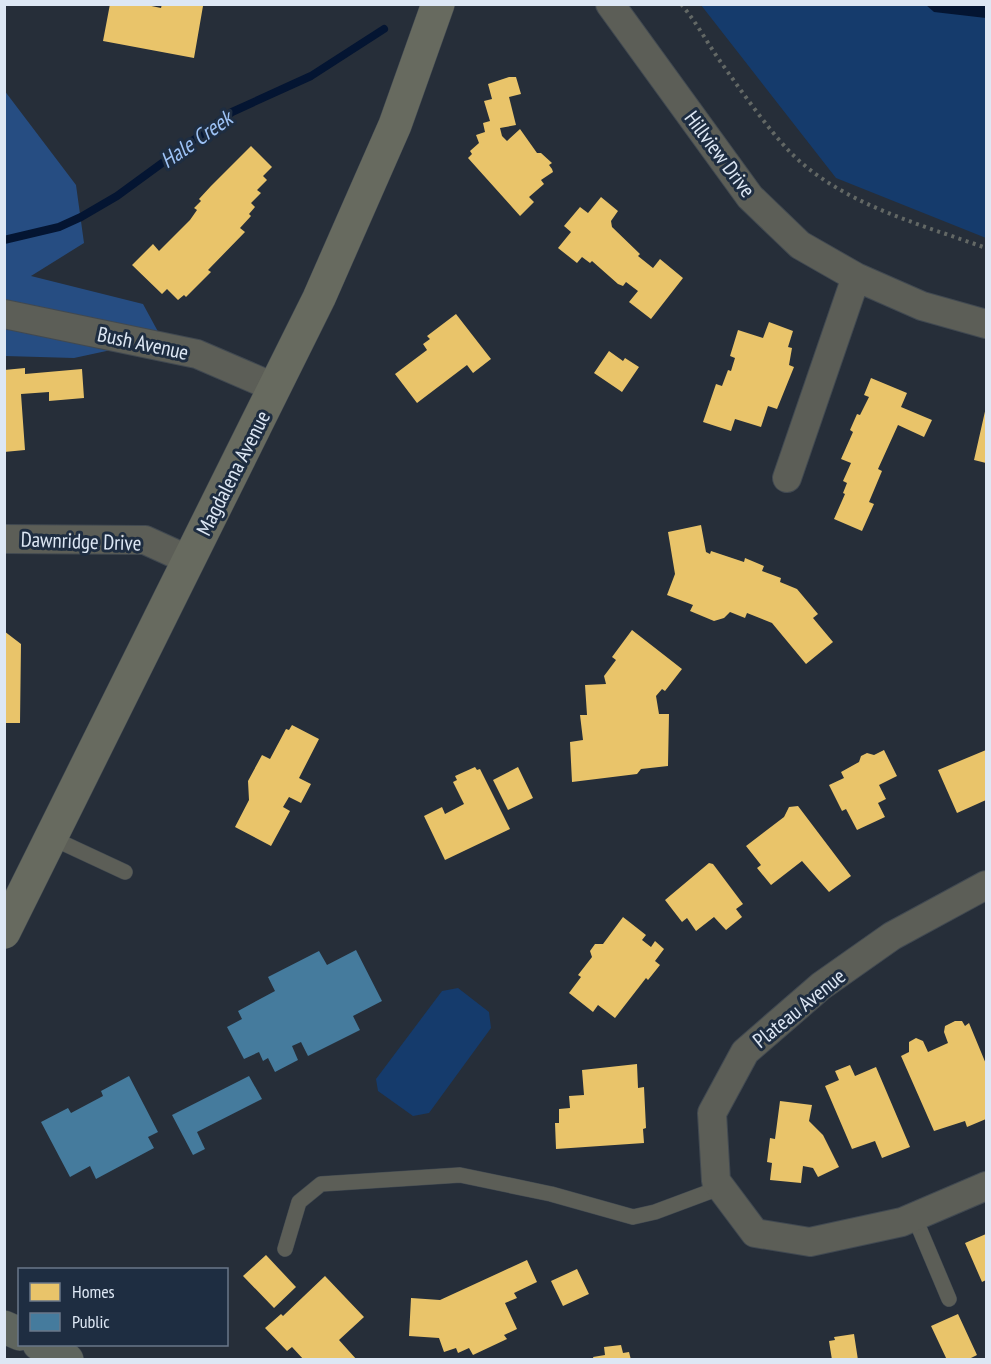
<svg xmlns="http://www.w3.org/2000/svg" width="991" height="1364" font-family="'PT Sans Narrow',sans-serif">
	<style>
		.green { fill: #153b6c }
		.forest { fill: #264d82 }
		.water { fill: #041532 }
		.homes { fill: #e9c46a }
		.public { fill: #457b9d }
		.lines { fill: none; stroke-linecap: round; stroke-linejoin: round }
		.stream { stroke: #041532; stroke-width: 8 }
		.lane-casing { stroke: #414951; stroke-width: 16 }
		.street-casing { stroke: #414951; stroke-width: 30 }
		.secondary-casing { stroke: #414951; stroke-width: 34 }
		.highway-casing { stroke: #414951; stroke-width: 34 }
		.path { stroke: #636865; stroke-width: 4; stroke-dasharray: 3 4.5; stroke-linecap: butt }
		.lane { stroke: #5c5e57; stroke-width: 15 }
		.street { stroke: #5c5e57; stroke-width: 28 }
		.secondary { stroke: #676a5f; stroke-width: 33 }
		.highway { stroke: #5f655e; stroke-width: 33 }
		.labels { text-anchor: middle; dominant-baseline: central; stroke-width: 6; stroke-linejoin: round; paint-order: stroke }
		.street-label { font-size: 21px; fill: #dde7f4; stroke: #1e2d41 }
		.water-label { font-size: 22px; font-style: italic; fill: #9dc2f5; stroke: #1e2d41 }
	</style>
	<rect width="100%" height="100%" fill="#262e39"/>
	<path class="green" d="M701,5H986V238L836,178Z
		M458,988L489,1012L491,1028L429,1113L413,1116L378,1091L376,1079L442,991Z"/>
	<path class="forest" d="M4,90L76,185L84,243L31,276L143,304L162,339L74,358L5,356Z"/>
	<path class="water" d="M926,5H986V18L934,12Z"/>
	<path class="homes" d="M110,4H142L161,8L162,4L203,6L194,58L103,41Z
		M509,77H516L521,94L509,97L516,125L500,128L502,136L507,141L520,129L537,153H541L552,163L549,165L552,169L553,172L541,180L544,184L529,197L534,202L520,216L468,158L472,154L470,151L479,143L476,135L485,132L483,123L490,121L484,101L492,99L488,84Z
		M251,146L272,167L263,176L267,180L257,190L261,193L251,203L255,207L249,214L251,216L240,228L245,232L208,270L211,272L186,297L184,295L178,300L167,289L162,294L132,265L153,244L159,251L190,220L197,210L194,208L201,201L199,199L211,186Z
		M601,197L618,211L611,221L612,227L640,254L638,256L653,268L660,259L683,278L651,319L629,302L638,291L626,282L623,286L618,284L592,261L590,263L582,257L577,263L558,248L571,232L564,226L580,207L588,213Z
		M456,314L491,359L473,373L467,365L417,403L395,374L427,350L423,344L430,339L427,336Z
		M769,322L793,331L788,347L792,348L789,365L794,367L777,409L768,406L761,427L735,419L731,431L703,422L716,384L722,386L728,370L731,371L735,358L730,356L738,330L763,338Z
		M609,351L623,361L625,358L639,367L622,392L594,373Z
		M25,368V374L82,369L84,398L49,401V392L21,394L25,450L4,452V370Z
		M871,378L907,393L901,407L932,420L924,437L898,425L878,469L882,471L869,502L874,504L862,531L834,519L845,494L843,493L847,483L843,481L851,463L841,459L853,432L850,430L857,414L860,415L869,397L864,395Z
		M986,407V463L974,460Z
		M701,525L706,552L710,554L711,551L744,562L745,558L764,566L762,571L781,578L780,582L797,589L818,614L813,618L833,642L806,664L772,623L747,613L745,618L730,612L724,618L714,621L690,611L693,605L667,595L675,574L668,532Z
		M632,630L682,669L665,691L662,689L656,696L659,714H669L668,766L641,769L637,774L572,782L570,742L583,740L580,715H587L585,685L606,684L604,676L616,660L612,657Z
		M4,631L21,644L20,723H4Z
		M292,725L319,739L299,778L311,784L301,803L289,797L283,807L290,811L271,846L235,827L249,800L248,781L262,755L270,759L286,729L289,730Z
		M884,750L897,776L879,785L886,799L878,803L885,817L857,830L846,809L842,811L829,785L844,778L841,772L859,762L861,756L867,753L874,755Z
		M986,750V800L957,813L938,770Z
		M475,767L477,770L480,769L510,829L445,860L424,816L442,807L445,814L464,804L453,782L457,780L455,776Z
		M518,767L533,798L508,810L493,780Z
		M798,806L851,876L829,892L802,861L771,885L757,868L761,865L746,846L784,817L789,807Z
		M709,863L713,864L743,904L736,909L742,917L726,930L714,917L696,931L687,918L682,922L665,900Z
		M623,917L646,935L642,940L651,947L655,941L664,949L655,961L660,965L648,980L646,978L615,1018L598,1005L593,1012L569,993L581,977L578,975L592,957L590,951L595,944H603Z
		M955,1021H962L965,1026L969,1023L986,1064V1119L967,1127L965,1121L934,1131L901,1056L909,1052V1042L916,1038L923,1041L928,1052L948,1043L944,1032L945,1026Z
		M637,1064L638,1088L644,1087L646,1128L643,1129L644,1143L556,1149L555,1123H559V1109L570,1108L569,1096L584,1095L582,1070Z
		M850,1065L855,1076L876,1067L910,1147L882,1158L875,1141L852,1149L825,1086L839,1080L835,1071Z
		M780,1101L812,1105L809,1121L823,1135L839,1167L818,1177L813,1168L803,1166L801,1183L770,1180L772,1163L767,1162L770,1138L775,1139Z
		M986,1234V1280L982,1282L965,1243Z
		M266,1255L296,1287L274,1308L243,1276Z
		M527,1260L537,1282L514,1293L517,1298L505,1303L517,1329L504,1335L507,1339L473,1355L469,1348L458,1353L456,1348L444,1352L439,1338L409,1336L411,1298L440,1300Z
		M577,1269L589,1294L563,1306L551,1281Z
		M325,1276L364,1317L339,1340L357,1360H304L292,1347L287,1351L265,1328L281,1314L283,1316Z
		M958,1314L977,1355L967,1360H947L931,1326Z
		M854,1334L858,1360H832L829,1341L835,1340L834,1337Z
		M621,1345L623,1353L629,1352L631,1360H594L593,1357L605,1355L604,1347Z"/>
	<path class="public" d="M356,950L382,1001L353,1016L360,1030L308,1056L301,1042L292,1046L298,1060L275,1072L268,1058L263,1061L259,1052L244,1059L227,1027L242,1019L238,1011L275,991L268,977L319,951L327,965Z
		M129,1076L158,1132L148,1137L154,1148L96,1179L90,1166L70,1177L41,1122L68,1108L71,1113L103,1096L101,1091Z
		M249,1076L262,1099L197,1132L205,1149L193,1155L172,1115Z"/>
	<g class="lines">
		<path class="stream" d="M4,240L59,227L81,217L117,196L232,112L311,76L384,29"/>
		<defs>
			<path id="lane" d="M52,838L125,872
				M914,1216L949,1299
				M285,1249L299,1202L321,1184L460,1175L551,1194L633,1217L655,1212L722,1187"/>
			<path id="street" d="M610,4L750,197L800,245L856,277L922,306L986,324
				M4,314L197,354L276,388
				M787,478L856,277
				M4,539L145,540L189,560
				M986,885L892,936L821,986L745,1052L712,1113L716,1181L755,1233L810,1242L902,1222L986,1186"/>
			<path id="secondary" d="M4,932L319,298L395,125L438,4"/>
			<path id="highway" d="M4,1327L20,1334
				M39,1344L67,1360"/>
		</defs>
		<use href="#lane" class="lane-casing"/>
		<use href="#street" class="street-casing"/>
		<use href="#secondary" class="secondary-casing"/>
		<use href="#highway" class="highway-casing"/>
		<path class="path" d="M681,4C697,23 706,41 720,61C739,88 768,129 790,152C841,204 920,224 986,248"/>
		<use href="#lane" class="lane"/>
		<use href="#street" class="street"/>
		<use href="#secondary" class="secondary"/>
		<use href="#highway" class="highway"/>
	</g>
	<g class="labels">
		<g class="street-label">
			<text transform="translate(720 154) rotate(53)">Hillview Drive</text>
			<text transform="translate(143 343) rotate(12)">Bush Avenue</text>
			<text transform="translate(233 473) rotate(-63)">Magdalena Avenue</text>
			<text transform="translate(81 541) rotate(2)">Dawnridge Drive</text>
			<text transform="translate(799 1008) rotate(-39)">Plateau Avenue</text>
		</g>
		<g class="water-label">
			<text transform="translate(196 139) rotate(-35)">Hale Creek</text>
		</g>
	</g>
	<rect width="991" height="1364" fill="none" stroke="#dde7f4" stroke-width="12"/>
	<rect x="18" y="1268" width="210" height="78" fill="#1e2d41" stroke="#6a7789" stroke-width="1.5"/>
	<rect x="30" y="1283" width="30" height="18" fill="#e9c46a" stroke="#6a7789" stroke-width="1.5"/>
	<text x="72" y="1298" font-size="18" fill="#dde7f4">Homes</text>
	<rect x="30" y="1313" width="30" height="18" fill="#457b9d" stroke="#6a7789" stroke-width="1.5"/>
	<text x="72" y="1328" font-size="18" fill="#dde7f4">Public</text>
</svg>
